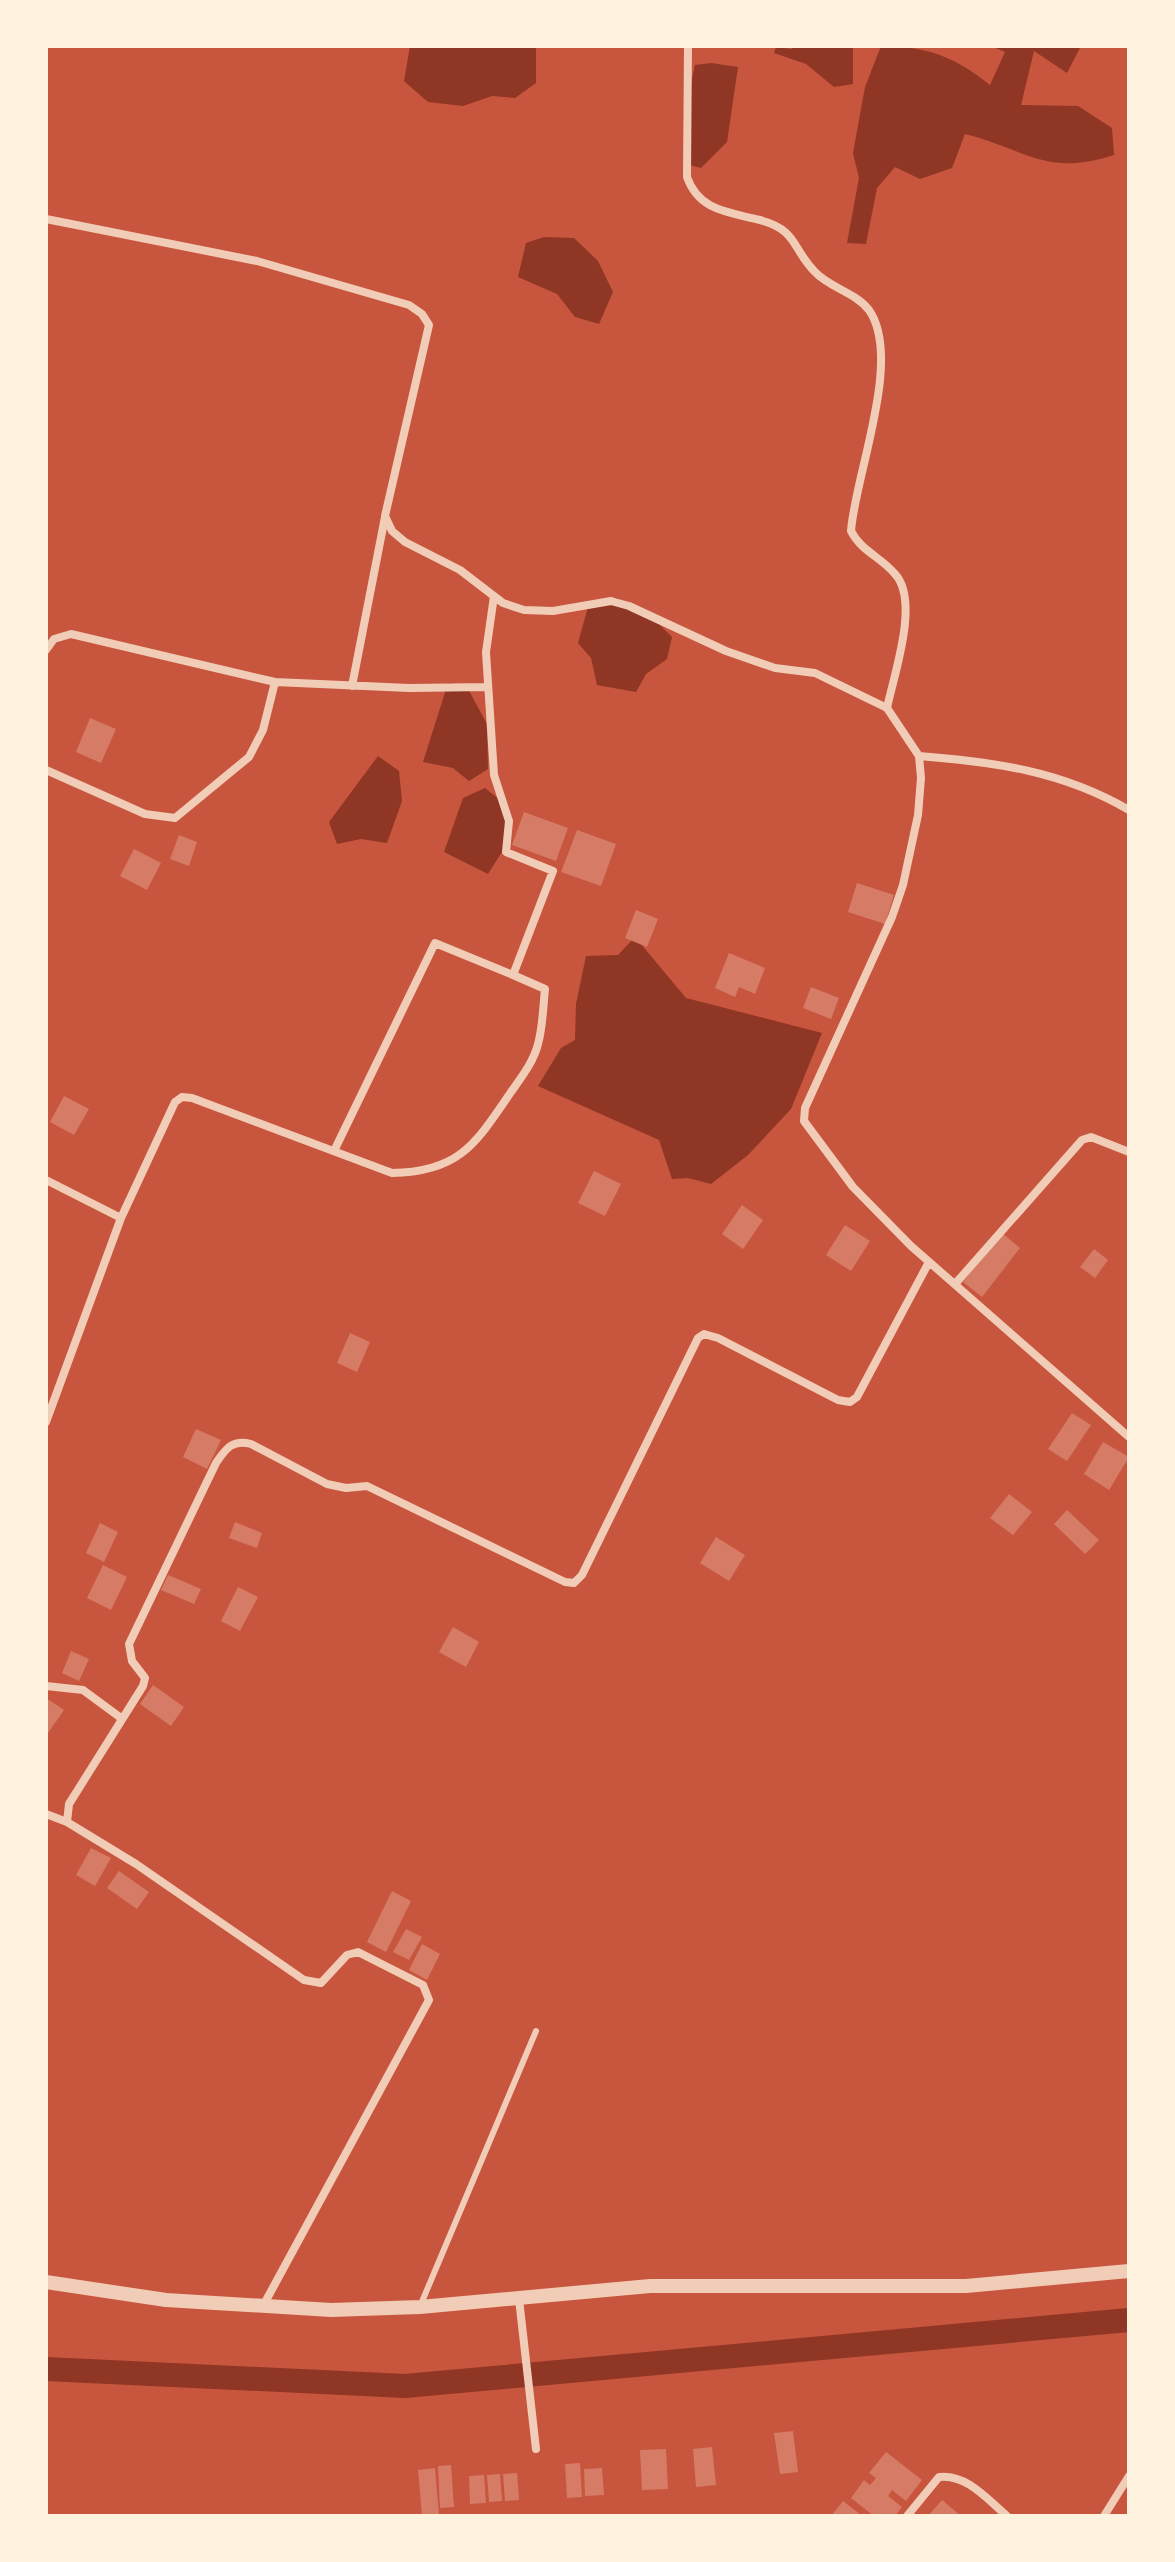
<svg xmlns="http://www.w3.org/2000/svg" width="1175" height="2562" font-family="Ubuntu,sans-serif">
	<style>
		.water { fill: #8f3625 }
		.lines { fill: none; stroke-linecap: round; stroke-linejoin: round }
		.canal { stroke: #8f3625; stroke-width: 24 }
		.building { fill: #d67c66 }
		.service { stroke: #f1ccb7; stroke-width: 6 }
		.minor { stroke: #f1ccb7; stroke-width: 8 }
		.tertiary { stroke: #f1ccb7; stroke-width: 14 }
	</style>
	<rect width="100%" height="100%" fill="#c8553d"/>
	<path class="water" d="M410,46H536V83L515,98L492,96L463,106L428,102L404,81Z
		M791,46H853V84L834,87L806,64L774,53L776,47L792,49Z
		M881,46C927,46 955,57 990,85L1005,52L991,46H1081L1067,73L1034,51L1021,105L1078,106L1112,128L1114,155C1046,177 1028,150 965,134L952,168L920,179L895,167L877,188L866,244L847,243L859,178L853,153L865,87Z
		M711,63L738,67L727,142L701,168L689,165L686,106L695,65Z
		M544,237L574,238L598,261L613,292L599,324L575,317L557,294L518,277L526,243Z
		M617,598L650,615L672,637L667,659L646,674L636,692L597,685L591,658L578,643L588,607Z
		M448,683L467,687L487,724L488,769L469,781L453,768L423,762Z
		M378,756L399,771L402,801L387,843L361,839L337,844L329,822Z
		M485,788L506,805L505,847L488,874L444,852L463,798Z
		M635,937L686,998L822,1033L791,1109L748,1155L711,1184L688,1178L672,1179L659,1140L538,1086L561,1048L575,1040L576,1004L586,956L618,955Z"/>
	<g class="lines">
		<path class="canal" d="M46,2369L405,2386L1129,2320"/>
	</g>
	<path class="building" d="M90,718L116,729L101,763L76,752Z
		M524,812L568,828L556,861L512,845Z
		M577,830L616,844L601,886L561,872Z
		M179,835L197,842L189,866L170,859Z
		M134,849L161,863L147,890L120,876Z
		M857,883L894,895L885,924L848,912Z
		M636,910L658,919L647,947L625,938Z
		M729,953L765,968L755,994L739,987L735,997L715,988Z
		M811,987L839,998L831,1019L803,1008Z
		M64,1096L89,1109L74,1135L50,1122Z
		M594,1171L621,1184L605,1216L578,1203Z
		M742,1205L763,1220L743,1249L722,1234Z
		M845,1225L870,1241L851,1271L826,1255Z
		M1002,1233L1020,1248L982,1297L963,1282Z
		M1094,1249L1108,1260L1095,1278L1080,1267Z
		M350,1333L370,1342L357,1372L337,1363Z
		M1072,1413L1091,1425L1067,1461L1048,1449Z
		M196,1429L221,1440L207,1469L183,1457Z
		M1103,1442L1129,1457L1109,1490L1084,1474Z
		M1009,1494L1032,1512L1013,1535L990,1518Z
		M1067,1510L1099,1540L1085,1554L1054,1524Z
		M235,1522L262,1533L257,1548L229,1538Z
		M100,1523L118,1532L104,1562L86,1553Z
		M716,1537L745,1555L729,1581L700,1563Z
		M103,1565L127,1577L111,1610L87,1598Z
		M168,1575L201,1589L194,1604L161,1590Z
		M238,1587L258,1597L240,1631L221,1621Z
		M453,1627L479,1642L466,1667L439,1652Z
		M71,1651L89,1659L79,1681L62,1673Z
		M153,1685L184,1707L171,1726L140,1704Z
		M46,1698L64,1710L46,1736Z
		M91,1848L111,1858L95,1886L76,1875Z
		M119,1871L149,1892L137,1909L107,1888Z
		M392,1891L411,1901L386,1952L367,1942Z
		M406,1929L422,1937L409,1960L393,1952Z
		M422,1944L440,1954L427,1980L409,1970Z
		M793,2431L798,2472L780,2474L774,2433Z
		M712,2447L716,2485L696,2487L693,2449Z
		M666,2449L668,2489L642,2490L640,2450Z
		M886,2452L922,2480L906,2501L892,2490L888,2496L902,2507L895,2516H874L851,2498L864,2480L870,2485L876,2478L869,2473Z
		M580,2463L582,2497L567,2498L565,2464Z
		M451,2465L454,2507L440,2508L438,2466Z
		M435,2468L439,2515L422,2516L418,2470Z
		M602,2468L604,2495L585,2496L584,2469Z
		M517,2473L519,2500L505,2501L503,2474Z
		M500,2474L502,2501L489,2502L487,2475Z
		M484,2475L486,2503L470,2504L469,2476Z
		M942,2500L961,2516H928Z
		M843,2501L862,2516H831Z"/>
	<g class="lines">
		<path class="service" d="M421,2304L536,2031"/>
		<path class="minor" d="M688,46L687,177C699,211 728,212 760,220C798,230 792,249 815,272C830,288 855,292 869,310C903,359 855,475 851,531C861,551 881,557 895,574C920,601 894,674 887,708
			M46,219L257,261L409,305L422,314L429,325L385,516L392,531L405,542L460,570L503,603L524,610L553,611L611,601L629,606L726,651L775,668L815,673L887,708L919,756L921,778L918,815L903,885L892,917L805,1108L804,1121L853,1187L911,1246L1129,1437
			M46,650L54,639L71,634L275,682L409,688L488,687
			M352,686L385,517
			M919,756C995,762 1062,771 1129,810
			M46,770L145,814L175,818L249,757L263,730L275,682
			M334,1151L435,943L513,975
			M46,1180L121,1218
			M955,1284L1082,1140L1091,1137L1129,1152
			M46,1422L121,1218L175,1102L182,1097L192,1098L392,1173C460,1172 476,1143 511,1092C521,1078 534,1061 538,1044C543,1026 543,1007 545,989L513,975L553,871L506,852L509,821L494,775L486,652L494,596
			M46,1686L83,1690L121,1718
			M46,1814L67,1822
			M519,2299L536,2449
			M263,2306L429,2000L423,1985L358,1952L347,1955L321,1983L304,1980L136,1864L67,1822L69,1804L143,1686L145,1678L132,1661L129,1644L216,1463C226,1448 233,1439 251,1444L327,1484L346,1488L367,1486L565,1582L574,1583L582,1575L698,1338L704,1334L718,1338L838,1400L850,1402L857,1397L929,1262
			M907,2516L939,2477C967,2474 987,2499 1007,2516
			M1104,2516L1129,2476"/>
		<path class="tertiary" d="M46,2282L166,2300L331,2310L420,2307L650,2286H966L1129,2271"/>
	</g>
	<rect width="1175" height="2562" fill="none" stroke="#fff3e0" stroke-width="96"/>
</svg>
